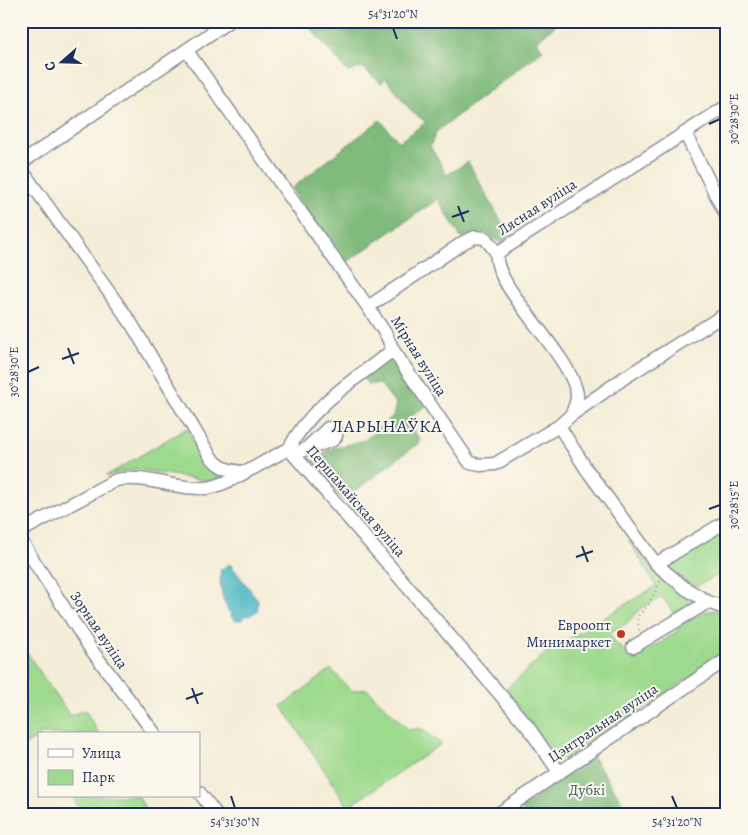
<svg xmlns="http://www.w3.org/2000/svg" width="748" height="835" font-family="Alegreya,serif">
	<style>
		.green { fill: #9eda8e; stroke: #5c8476 }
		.forest { fill: #7eba79; stroke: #4c746c }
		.water { fill: #49b6c4; stroke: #327291 }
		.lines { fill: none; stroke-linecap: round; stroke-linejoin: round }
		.minor-casing { stroke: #888e9a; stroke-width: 15 }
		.path { stroke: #888e9a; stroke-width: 2; stroke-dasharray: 1 4; stroke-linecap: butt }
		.minor { stroke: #fff; stroke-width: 12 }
		.ticks { fill: none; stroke: #1b2f5e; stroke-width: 2 }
		.poi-dot { fill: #c8321e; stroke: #fbf7ec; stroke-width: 2 }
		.labels { text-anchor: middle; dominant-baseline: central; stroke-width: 4; stroke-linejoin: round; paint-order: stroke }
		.street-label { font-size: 15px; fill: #1b2f5e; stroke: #fbf7ec }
		.poi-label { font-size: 15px; fill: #1b2f5e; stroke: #fbf7ec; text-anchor: end }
		.park-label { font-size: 15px; fill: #3c5a6a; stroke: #fbf7ec }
		.quarter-label { font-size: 18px; letter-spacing: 1px; fill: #1b2f5e; stroke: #fbf7ec }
		.neatline { fill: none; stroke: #1b2f5e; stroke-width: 2 }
		.ticks-label { font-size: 12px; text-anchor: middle; fill: #1b2f5e }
	</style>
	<rect width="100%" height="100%" fill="#fbf7ec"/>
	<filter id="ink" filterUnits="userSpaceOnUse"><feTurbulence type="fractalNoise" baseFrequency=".02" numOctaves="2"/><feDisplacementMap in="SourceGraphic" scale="10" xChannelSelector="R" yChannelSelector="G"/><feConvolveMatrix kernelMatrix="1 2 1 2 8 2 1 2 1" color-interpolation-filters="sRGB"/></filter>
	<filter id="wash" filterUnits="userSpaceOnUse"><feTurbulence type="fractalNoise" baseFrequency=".0096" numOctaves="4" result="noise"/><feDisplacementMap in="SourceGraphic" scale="20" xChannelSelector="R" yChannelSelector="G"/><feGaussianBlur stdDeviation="1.12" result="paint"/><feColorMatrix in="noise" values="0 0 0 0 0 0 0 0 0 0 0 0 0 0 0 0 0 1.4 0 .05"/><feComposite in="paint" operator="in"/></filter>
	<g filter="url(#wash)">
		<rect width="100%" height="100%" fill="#f4edd7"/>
		<path class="green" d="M187,428C199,451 204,467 231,475L209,481L135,469L106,476Z
			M727,525V570L699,585H690L666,564Z
			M629,541L675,590L696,601L693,607L674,613L662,597L641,608L627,623L609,633L616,644L635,659L675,633L682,624L705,612L716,610L727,617V653L564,760L552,752L506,689L546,653L656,586Z
			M21,644L70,716L85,710L99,734H39V741L37,738L21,747Z
			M331,669L351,691L367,689L409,730L420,728L441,744L348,807L282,706Z
			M72,796H138L148,814H83Z"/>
		<path class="forest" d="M304,21H560L537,41L543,50L437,131L430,146L447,175L468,162L510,237L500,243L485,233L461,238L438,199L344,264L291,189L380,120L399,142L426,122L412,112L386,79L381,83L362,67L348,72Z
			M392,355L426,406L406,420L421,441L343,500L309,463L330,449L365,440L393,416L396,404L380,384H368L363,378Z
			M593,757L628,811L626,814H524L521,808Z"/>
		<path class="water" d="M230,564L258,600L257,611L249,616L245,615L243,620H235C223,606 218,587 221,569Z"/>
	</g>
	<g filter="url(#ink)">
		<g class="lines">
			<defs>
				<path id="minor" d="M187,51L368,307L387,336L393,350L470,463L480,465L495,464L559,426L571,415L624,378L727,313
					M685,133L727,217
					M21,163L229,21
					M21,169L131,323L210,456C220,468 228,471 245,472
					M497,253L727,106
					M497,253C491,284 567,351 576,390C579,398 575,407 571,415
					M368,307L464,242L475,237L485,238L497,253
					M559,426L587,470L656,564L685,588L708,602L727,609
					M289,449C310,406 356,379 393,350
					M295,453L333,440L336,436V431L328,428L308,447
					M21,531L116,480C146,474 175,490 206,488C226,487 268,458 289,449L528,727L559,772
					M21,541L90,648L155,734
					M656,564L727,521
					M633,647L708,602
					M199,792L216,814
					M498,814L727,659"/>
			</defs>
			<use href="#minor" class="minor-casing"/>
			<path class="path" d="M231,616L235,613
				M639,630L637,617L649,604L661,580"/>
			<use href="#minor" class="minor"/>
		</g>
	</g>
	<path class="ticks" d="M393,28L397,39M709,124L720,119M458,206L464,222M452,217L469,211M68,348L74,364M62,359L79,353M28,372L39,367M709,509L720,505M582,546L588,562M576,557L593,551M192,688L198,704M186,699L203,693M231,796L235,808M672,796L677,808"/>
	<circle class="poi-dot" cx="621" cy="634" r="5"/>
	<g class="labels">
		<g class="street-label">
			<text transform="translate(537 207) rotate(-33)">Лясная вуліца</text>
			<text transform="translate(419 356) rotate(58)">Мірная вуліца</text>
			<text transform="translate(356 501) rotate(49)">Першамайская вуліца</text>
			<text transform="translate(99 630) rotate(56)">Зорная вуліца</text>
			<text transform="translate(603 723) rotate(-34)">Цэнтральная вуліца</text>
		</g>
		<g class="poi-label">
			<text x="611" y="625">Евроопт<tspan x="611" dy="17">Минимаркет</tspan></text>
		</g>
		<g class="park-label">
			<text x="587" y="790">Дубкі</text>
		</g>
		<g class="quarter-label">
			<text x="387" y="426">ЛАРЫНАЎКА</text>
		</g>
	</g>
	<rect width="748" height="835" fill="none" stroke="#fbf7ec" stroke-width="55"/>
	<rect x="38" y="732" width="162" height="65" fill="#fbf7ec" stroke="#a1a7b3"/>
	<rect x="48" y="749" width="25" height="8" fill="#ffffff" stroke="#a1a7b3"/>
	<text x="82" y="758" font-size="15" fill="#1b2f5e">Улица</text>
	<rect x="48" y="770" width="25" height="15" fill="#9eda8e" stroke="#a1a7b3"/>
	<text x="82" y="782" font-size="15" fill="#1b2f5e">Парк</text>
	<g transform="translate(62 62) rotate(250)" stroke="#fbf7ec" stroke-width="4" paint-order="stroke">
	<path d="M0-4L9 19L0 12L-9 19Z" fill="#1b2f5e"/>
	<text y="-8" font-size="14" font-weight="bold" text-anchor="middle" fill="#1b2f5e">С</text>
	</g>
	<rect x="28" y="28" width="692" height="780" class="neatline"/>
	<g class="ticks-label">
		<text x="393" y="18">54°31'20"N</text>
		<text transform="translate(734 119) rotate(-90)" y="4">30°28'30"E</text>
		<text transform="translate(14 372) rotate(-90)" y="4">30°28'30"E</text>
		<text transform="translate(734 505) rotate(-90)" y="4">30°28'15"E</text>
		<text x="235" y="826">54°31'30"N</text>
		<text x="677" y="826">54°31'20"N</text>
	</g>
</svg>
